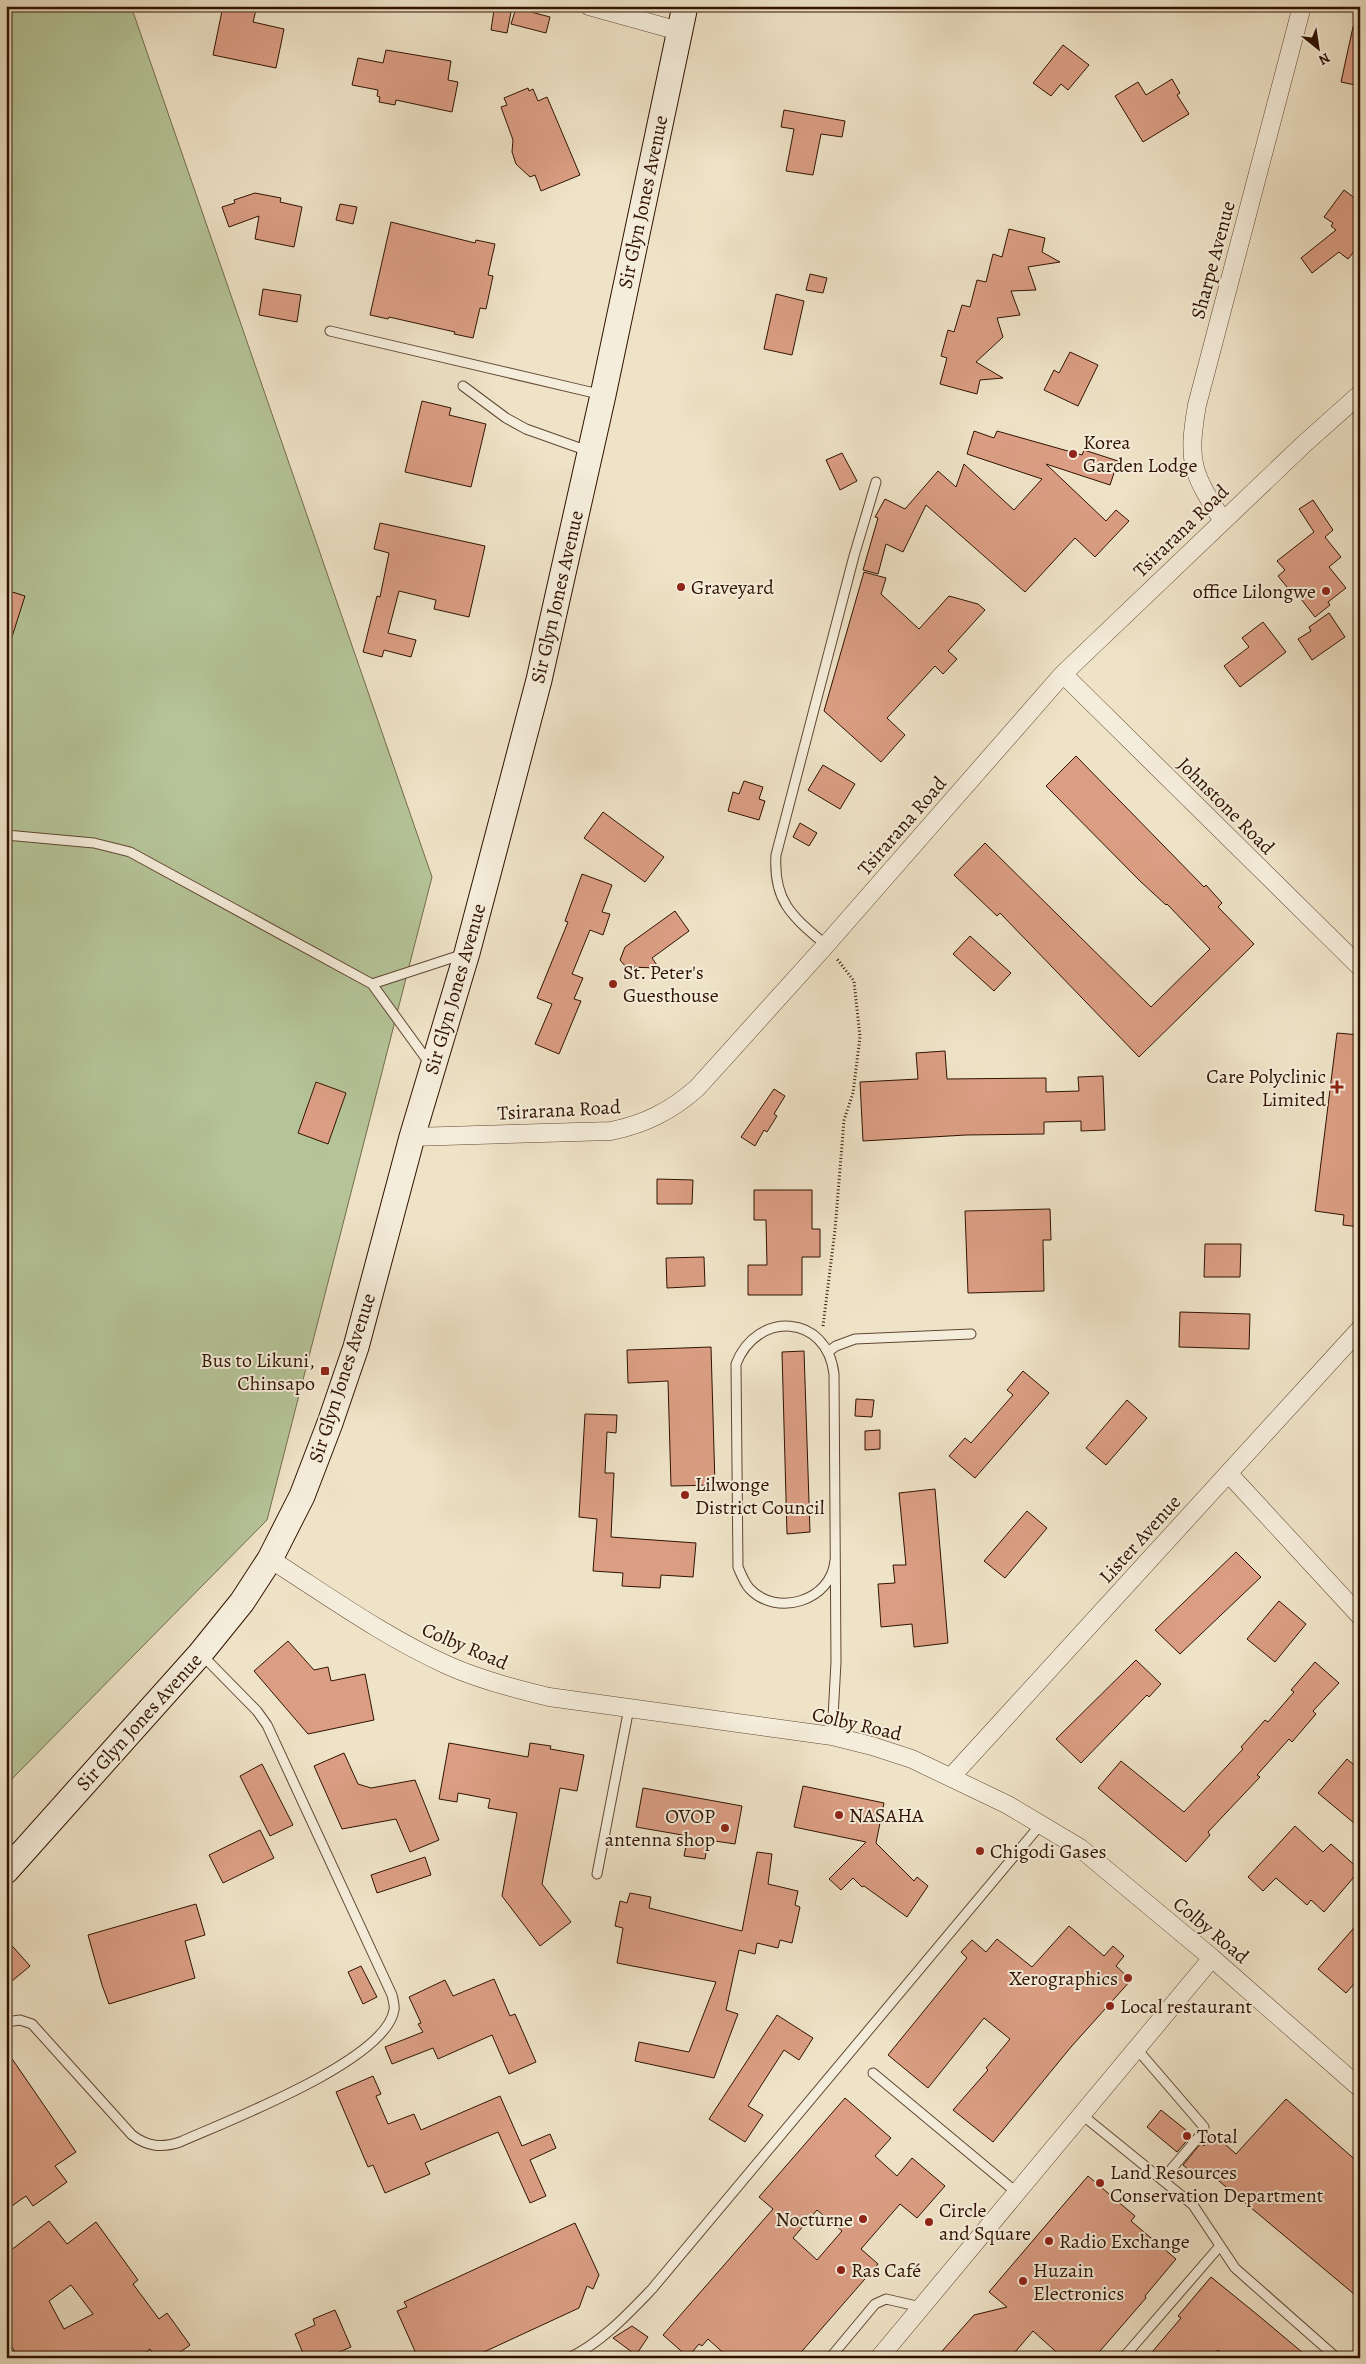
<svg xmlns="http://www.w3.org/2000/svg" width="1366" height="2364" font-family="Alegreya,serif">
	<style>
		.green { fill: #b5c498; stroke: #726c4c }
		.building { fill: #db9e84; stroke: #301301; fill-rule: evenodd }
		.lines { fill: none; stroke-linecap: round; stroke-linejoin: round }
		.service-casing { stroke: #604732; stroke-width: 11 }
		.minor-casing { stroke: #604732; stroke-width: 19 }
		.secondary-casing { stroke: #301301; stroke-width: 27 }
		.path { stroke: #301301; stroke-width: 3; stroke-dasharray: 1 2.5; stroke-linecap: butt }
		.service { stroke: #f5eddb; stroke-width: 9 }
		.minor { stroke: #f5eddb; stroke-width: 18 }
		.secondary { stroke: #f5eddb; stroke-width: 25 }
		.poi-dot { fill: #8f2418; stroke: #f5eddb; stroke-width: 2 }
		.labels { text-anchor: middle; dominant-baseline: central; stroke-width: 4; stroke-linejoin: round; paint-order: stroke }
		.street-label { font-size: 20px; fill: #301301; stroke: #f5eddb }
		.poi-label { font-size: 20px; fill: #301301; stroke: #f5eddb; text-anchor: start }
	</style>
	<rect width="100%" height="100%" fill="#efe3c7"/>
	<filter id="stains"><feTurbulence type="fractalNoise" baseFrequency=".004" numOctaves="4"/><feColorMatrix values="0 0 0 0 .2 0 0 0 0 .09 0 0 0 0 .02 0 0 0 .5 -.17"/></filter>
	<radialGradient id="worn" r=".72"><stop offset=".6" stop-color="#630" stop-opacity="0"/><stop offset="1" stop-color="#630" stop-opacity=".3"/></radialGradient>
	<path class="green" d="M6,6H131L432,877L267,1520L6,1785Z"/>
	<path class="building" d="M223,6H239L256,10L253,22L284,29L276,68L213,55Z
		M516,8L550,17L546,33L511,24Z
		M494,10L511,12L507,33L491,30Z
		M1353,27L1360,28V86L1341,82Z
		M1063,45L1089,65L1068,90L1061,84L1051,96L1033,83Z
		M386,50L451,61L448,80L458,82L452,112L396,100L395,105L379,102L380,97L377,96L378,90L352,85L358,58L383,63Z
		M1172,79L1180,93L1177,95L1189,114L1143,142L1115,96L1138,82L1146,95Z
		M528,88L529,91L533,89L538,101L547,97L580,175L541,191L535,175L530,177L516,164L512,152L513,140L501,107L507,105L504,98Z
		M784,110L845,121L842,137L821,134L813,175L786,171L794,129L781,127Z
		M1344,190L1360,202V244L1348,259L1339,252L1312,273L1301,258L1336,230L1331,226L1333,223L1324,217Z
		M255,193L281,198L280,202L302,207L294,247L255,239L259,216L229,227L222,207L235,203L234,200Z
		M340,204L357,207L353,224L336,220Z
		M391,222L475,243L476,240L495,244L488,275L493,276L486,309L480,308L473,338L454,334L455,332L389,317L388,319L370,315Z
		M1009,229L1045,238L1042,252L1060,262L1028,267L1036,290L1011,291L1020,315L997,318L1003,337L976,362L1003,378L980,380L977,394L940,384L947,358L941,356L948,330L954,332L962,305L970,307L977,280L986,282L993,254L1002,257Z
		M810,274L827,278L823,293L806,290Z
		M263,289L301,295L297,322L259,315Z
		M776,294L804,301L792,355L764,349Z
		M1070,352L1098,365L1078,406L1044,390L1054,370L1059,373Z
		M422,401L451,408L449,415L486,424L471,487L405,472Z
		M974,431L994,438L997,431L1082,455L1084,450L1118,461L1110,485L1046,464L1106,521L1116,510L1129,521L1095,557L1075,538L1025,592L926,505L903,552L886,544L878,574L863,570L878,518L875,517L885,499L905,509L938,471L956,487L964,464L1014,510L1042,479L967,454Z
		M842,453L857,481L840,490L826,460Z
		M1313,500L1333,530L1325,537L1341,557L1329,567L1346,588L1328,602L1330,605L1315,617L1294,590L1291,592L1278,576L1285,570L1277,561L1314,532L1299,509Z
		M380,523L485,546L469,617L434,609L436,600L399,591L388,633L416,640L411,657L384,650L382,657L363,652L377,596L380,597L389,553L374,549Z
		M864,572L886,578L881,594L919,629L949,596L978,604L985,610L948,651L957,659L943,674L935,666L887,718L905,735L881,762L824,711Z
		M6,590L25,596L10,643H6Z
		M1329,613L1345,637L1312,660L1298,639L1311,631L1309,627Z
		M1263,622L1286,652L1240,687L1224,666L1249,647L1242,638Z
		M1076,756L1204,887L1206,885L1222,903L1218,907L1254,944L1139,1057L1000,913L997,916L954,875L985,843L1151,1007L1210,949L1167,904L1166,905L1140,881L1046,786Z
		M823,765L855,784L840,809L808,790Z
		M744,781L763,787L759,799L765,801L759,820L728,811L733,792L739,794Z
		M603,812L664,857L645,882L584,838Z
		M800,823L817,833L809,846L793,837Z
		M582,874L612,885L602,912L610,914L603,935L590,930L572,974L583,978L574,999L581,1001L559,1054L535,1044L552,1004L537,998L568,922L565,921Z
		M675,911L689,931L652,958L659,968L626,967L620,960L625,947Z
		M970,936L1011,973L994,991L953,954Z
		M1337,1033L1360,1035V1227L1343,1225L1344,1215L1315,1211Z
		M945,1051L947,1079L1046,1078V1092L1079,1091L1078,1077L1103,1076L1105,1130L1081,1131V1121L1044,1122V1134L966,1135L863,1141L860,1082L918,1079L916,1053Z
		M316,1082L346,1093L328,1144L298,1133Z
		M774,1089L785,1096L774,1114L777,1116L767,1132L764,1130L755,1146L741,1137Z
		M657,1179L693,1180L692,1204H657Z
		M754,1190H812V1229H820V1257H802V1295H748V1265H767L766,1220H754Z
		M1050,1209L1051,1240H1043L1044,1291L968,1293L965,1211Z
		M1205,1244H1241L1240,1277H1204Z
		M704,1257L705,1286L667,1288L666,1258Z
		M1180,1312L1250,1314L1249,1349L1179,1347Z
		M711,1347L715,1485L671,1486L668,1381L628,1383L627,1350Z
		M804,1351L810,1532L787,1534L782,1352Z
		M1023,1371L1049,1393L975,1478L949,1456L965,1438L971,1443L1013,1395L1007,1390Z
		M856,1399L874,1400L872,1417L855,1416Z
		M1127,1400L1147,1418L1106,1465L1086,1448Z
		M585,1414L617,1415L616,1433L607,1432L605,1473H614L611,1537L696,1543L693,1577L661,1575L660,1588L622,1586L623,1573L593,1571L597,1519L579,1517Z
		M880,1430V1449L865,1450V1431Z
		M935,1489L948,1643L914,1647L912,1624L881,1627L878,1584L895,1583L893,1565H906L899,1493Z
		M1027,1511L1047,1528L1005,1578L984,1561Z
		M1236,1552L1261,1577L1180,1654L1155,1630Z
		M1279,1601L1306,1624L1275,1662L1247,1639Z
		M288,1641L314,1670L328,1667L331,1681L365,1674L374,1720L308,1734L254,1671Z
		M1136,1660L1161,1684L1149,1697L1147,1695L1081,1763L1056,1739Z
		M1315,1662L1339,1683L1313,1711L1316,1714L1292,1742L1289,1739L1257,1775L1260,1777L1208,1832L1210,1835L1186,1862L1098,1788L1121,1761L1184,1812L1243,1749L1241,1747L1265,1720L1268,1722L1294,1692L1291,1690Z
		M449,1743L528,1757L530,1743L551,1746L550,1749L584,1755L577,1791L560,1788L542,1884L571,1922L540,1946L502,1896L517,1813L488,1808L490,1799L458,1793L457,1802L439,1799Z
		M344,1753L358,1784L371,1788L415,1780L439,1840L410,1852L396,1819L342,1829L314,1766Z
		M1347,1759L1360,1770V1828L1318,1793Z
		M262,1764L293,1825L270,1836L240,1776Z
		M803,1786L884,1803L876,1843L914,1881L917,1877L928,1886L907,1917L864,1886L862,1887L853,1878L841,1890L829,1879L866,1842L794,1827Z
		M643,1788L742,1806L735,1844L708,1840L705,1859L684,1856L688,1836L636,1827Z
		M1295,1826L1323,1852L1331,1844L1360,1870L1324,1912L1311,1900L1307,1905L1276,1878L1263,1891L1248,1877Z
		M260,1830L274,1858L223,1883L209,1855Z
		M757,1852L772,1854L768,1884L798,1891L795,1905L800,1907L792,1943L780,1940L778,1948L757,1943L755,1954L739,1950L726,2010L738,2014L714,2078L635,2061L639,2042L689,2052L716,1982L617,1963L623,1928L615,1926L620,1901L627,1903L630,1893L651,1897L649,1908L742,1931Z
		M425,1857L431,1875L377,1893L371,1875Z
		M196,1904L205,1935L185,1941L195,1978L109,2004L102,1985L88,1935Z
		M1360,1921V1977L1346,1993L1318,1969Z
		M1069,1926L1104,1956L1113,1946L1124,1956L1116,1966L1131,1980L1071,2047L993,2142L953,2110L988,2070L986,2068L1010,2039L984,2018L928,2088L888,2055L967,1958L961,1952L972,1940L986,1952L997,1939L1032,1967Z
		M6,1939L30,1966L6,1986Z
		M361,1966L377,1997L363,2004L348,1972Z
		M494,1979L510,2016L515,2014L536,2062L509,2074L492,2035L438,2059L433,2048L392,2064L385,2047L423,2032L418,2024L421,2023L409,1997L445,1980L453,1996Z
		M777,2015L813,2038L799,2060L784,2050L748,2106L763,2115L745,2142L709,2119Z
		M6,2050L76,2152L55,2166L67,2182L33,2206L26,2196L6,2210Z
		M373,2076L381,2094L376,2096L388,2124L414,2114L421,2130L500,2096L522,2146L550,2134L556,2148L530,2160L546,2196L530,2203L498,2132L425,2163L430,2174L385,2193L373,2165L368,2167L336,2092Z
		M845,2098L891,2138L875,2156L897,2176L912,2158L945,2186L917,2218L900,2204L861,2249L878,2264L796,2358H729L708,2339L702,2346L699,2344L688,2357L663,2335L773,2209L759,2197ZM817,2210L842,2231L817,2260L793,2238Z
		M1286,2099L1360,2164V2299L1207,2171L1200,2179L1183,2165L1201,2143L1204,2146L1214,2134L1236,2154Z
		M1161,2110L1192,2135L1177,2152L1147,2127Z
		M1088,2176L1135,2216L1131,2221L1176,2259L1145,2296L1146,2298L1094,2358H1063L1033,2331L1010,2358H936L974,2315L1007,2307L989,2292Z
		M49,2221L67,2244L96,2222L138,2280L133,2284L159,2319L167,2313L190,2345L172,2358H156L150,2349L138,2358H18L12,2347L6,2351V2254ZM71,2285L93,2314L64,2329L49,2301Z
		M575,2223L599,2275L593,2289L587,2286L579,2308L471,2358H418L397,2311L407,2307L404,2302Z
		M1211,2277L1259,2316L1309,2358H1227L1218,2350L1211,2358H1147L1181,2318L1178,2316Z
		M335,2310L351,2347L326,2358H305L295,2334L315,2325L313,2319Z
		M632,2326L648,2337L636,2355L613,2338Z"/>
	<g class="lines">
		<defs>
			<path id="service" d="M330,331L603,395
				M463,386L506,418L526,429L588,451
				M6,835L94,843L130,852L372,984L430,1064
				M826,945C793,917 773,902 776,855L854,556L876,482
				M372,984L464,954
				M829,1351L836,1346L855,1339L971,1334
				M832,1736L836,1662L834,1374C827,1314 757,1310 736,1364L738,1567C741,1574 744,1582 749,1588C776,1618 832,1601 835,1560
				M597,1874L629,1708
				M6,2022L20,2020L32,2024L132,2135C148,2147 162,2148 180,2142C227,2121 386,2061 394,2010C395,2006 393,2000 392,1995L267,1725L257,1711L201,1654
				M1136,2048L1204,2127L1203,2132L1162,2180
				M873,2073L1016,2192
				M1081,2114L1193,2205L1235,2268L1337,2358
				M569,2358C602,2342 627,2315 652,2289L1041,1824
				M830,2358L875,2304L886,2299L921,2307
				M1123,2358L1219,2247"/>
			<path id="minor" d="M589,6L679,31
				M1223,521C1192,473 1187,463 1197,405L1302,6
				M1063,674L1360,967
				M412,1137L611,1131C645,1124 671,1111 697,1088L826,945L1063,674L1304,444L1360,394
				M1229,1474L1360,1616
				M270,1559C328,1596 385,1637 447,1665C480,1680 515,1689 549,1697L832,1736L872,1746L912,1759L1008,1805L1080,1848L1212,1958L1360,2088
				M951,1777L1360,1329
				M879,2358L1212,1958"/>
			<path id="secondary" d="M6,1871L200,1654L242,1602L270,1559L302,1496L330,1423L356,1347L412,1137L467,953L539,680L603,395L685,6"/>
		</defs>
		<use href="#service" class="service-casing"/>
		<use href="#minor" class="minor-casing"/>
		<use href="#secondary" class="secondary-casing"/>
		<path class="path" d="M823,1326L835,1230L844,1120L853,1093L860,1037L854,981L837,959"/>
		<use href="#service" class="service"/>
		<use href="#minor" class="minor"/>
		<use href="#secondary" class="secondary"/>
	</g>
	<g class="poi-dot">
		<circle cx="1073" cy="454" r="5"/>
		<circle cx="681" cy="587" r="5"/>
		<circle cx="1326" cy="591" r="5"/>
		<circle cx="613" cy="984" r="5"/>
		<path d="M1334.5 1079.5h5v5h5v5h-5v5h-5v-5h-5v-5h5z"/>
		<rect x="320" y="1366" width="10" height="10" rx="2.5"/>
		<circle cx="685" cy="1495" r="5"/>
		<circle cx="839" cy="1815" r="5"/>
		<circle cx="725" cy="1828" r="5"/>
		<circle cx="980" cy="1851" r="5"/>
		<circle cx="1128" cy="1978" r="5"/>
		<circle cx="1110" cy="2006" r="5"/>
		<circle cx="1187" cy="2136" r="5"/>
		<circle cx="1100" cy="2183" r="5"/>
		<circle cx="863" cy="2219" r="5"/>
		<circle cx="929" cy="2222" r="5"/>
		<circle cx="1049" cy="2241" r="5"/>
		<circle cx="841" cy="2270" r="5"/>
		<circle cx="1023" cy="2281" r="5"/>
	</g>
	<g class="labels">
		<g class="street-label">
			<text transform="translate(643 202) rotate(-78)">Sir Glyn Jones Avenue</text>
			<text transform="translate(1213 260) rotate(-75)">Sharpe Avenue</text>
			<text transform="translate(1181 531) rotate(-44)">Tsirarana Road</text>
			<text transform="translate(557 597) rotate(-77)">Sir Glyn Jones Avenue</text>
			<text transform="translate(1226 806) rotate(45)">Johnstone Road</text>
			<text transform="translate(902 826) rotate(-49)">Tsirarana Road</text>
			<text transform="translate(455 989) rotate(-74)">Sir Glyn Jones Avenue</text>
			<text transform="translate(559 1110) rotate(-3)">Tsirarana Road</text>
			<text transform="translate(342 1378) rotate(-72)">Sir Glyn Jones Avenue</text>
			<text transform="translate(1140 1539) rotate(-48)">Lister Avenue</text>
			<text transform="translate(465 1646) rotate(23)">Colby Road</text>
			<text transform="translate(139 1722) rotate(-48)">Sir Glyn Jones Avenue</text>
			<text transform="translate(857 1724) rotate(13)">Colby Road</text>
			<text transform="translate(1211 1930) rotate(40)">Colby Road</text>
		</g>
		<g class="poi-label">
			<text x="1083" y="442">Korea<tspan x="1083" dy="23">Garden Lodge</tspan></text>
			<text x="691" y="587">Graveyard</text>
			<text x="1316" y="591" text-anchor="end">office Lilongwe</text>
			<text x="623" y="972">St. Peter's<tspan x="623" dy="23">Guesthouse</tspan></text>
			<text x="1326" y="1076" text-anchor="end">Care Polyclinic<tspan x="1326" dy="23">Limited</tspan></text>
			<text x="315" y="1360" text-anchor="end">Bus to Likuni,<tspan x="315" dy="23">Chinsapo</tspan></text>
			<text x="695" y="1484">Lilwonge<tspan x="695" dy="23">District Council</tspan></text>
			<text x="849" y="1815">NASAHA</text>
			<text x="715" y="1816" text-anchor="end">OVOP<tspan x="715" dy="23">antenna shop</tspan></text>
			<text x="990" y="1851">Chigodi Gases</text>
			<text x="1118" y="1978" text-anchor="end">Xerographics</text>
			<text x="1120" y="2006">Local restaurant</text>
			<text x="1197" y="2136">Total</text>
			<text x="1110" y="2172">Land Resources<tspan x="1110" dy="23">Conservation Department</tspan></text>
			<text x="939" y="2210">Circle<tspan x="939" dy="23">and Square</tspan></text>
			<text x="853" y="2219" text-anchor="end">Nocturne</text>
			<text x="1059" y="2241">Radio Exchange</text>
			<text x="851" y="2270">Ras Café</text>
			<text x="1033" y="2270">Huzain<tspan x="1033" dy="23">Electronics</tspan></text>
		</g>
	</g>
	<rect width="1366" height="2364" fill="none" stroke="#efe3c7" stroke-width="25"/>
	<rect x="8" y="8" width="1351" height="2349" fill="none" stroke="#301301" stroke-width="2.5"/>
	<rect x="12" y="12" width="1341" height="2339" fill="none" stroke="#301301"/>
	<g transform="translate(1318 48) rotate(150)" stroke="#f5eddb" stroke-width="4" paint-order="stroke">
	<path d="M0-4L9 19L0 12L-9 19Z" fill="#301301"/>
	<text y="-8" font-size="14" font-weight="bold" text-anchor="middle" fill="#301301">N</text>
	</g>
	<rect width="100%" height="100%" filter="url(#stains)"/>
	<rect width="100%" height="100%" fill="url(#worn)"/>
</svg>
